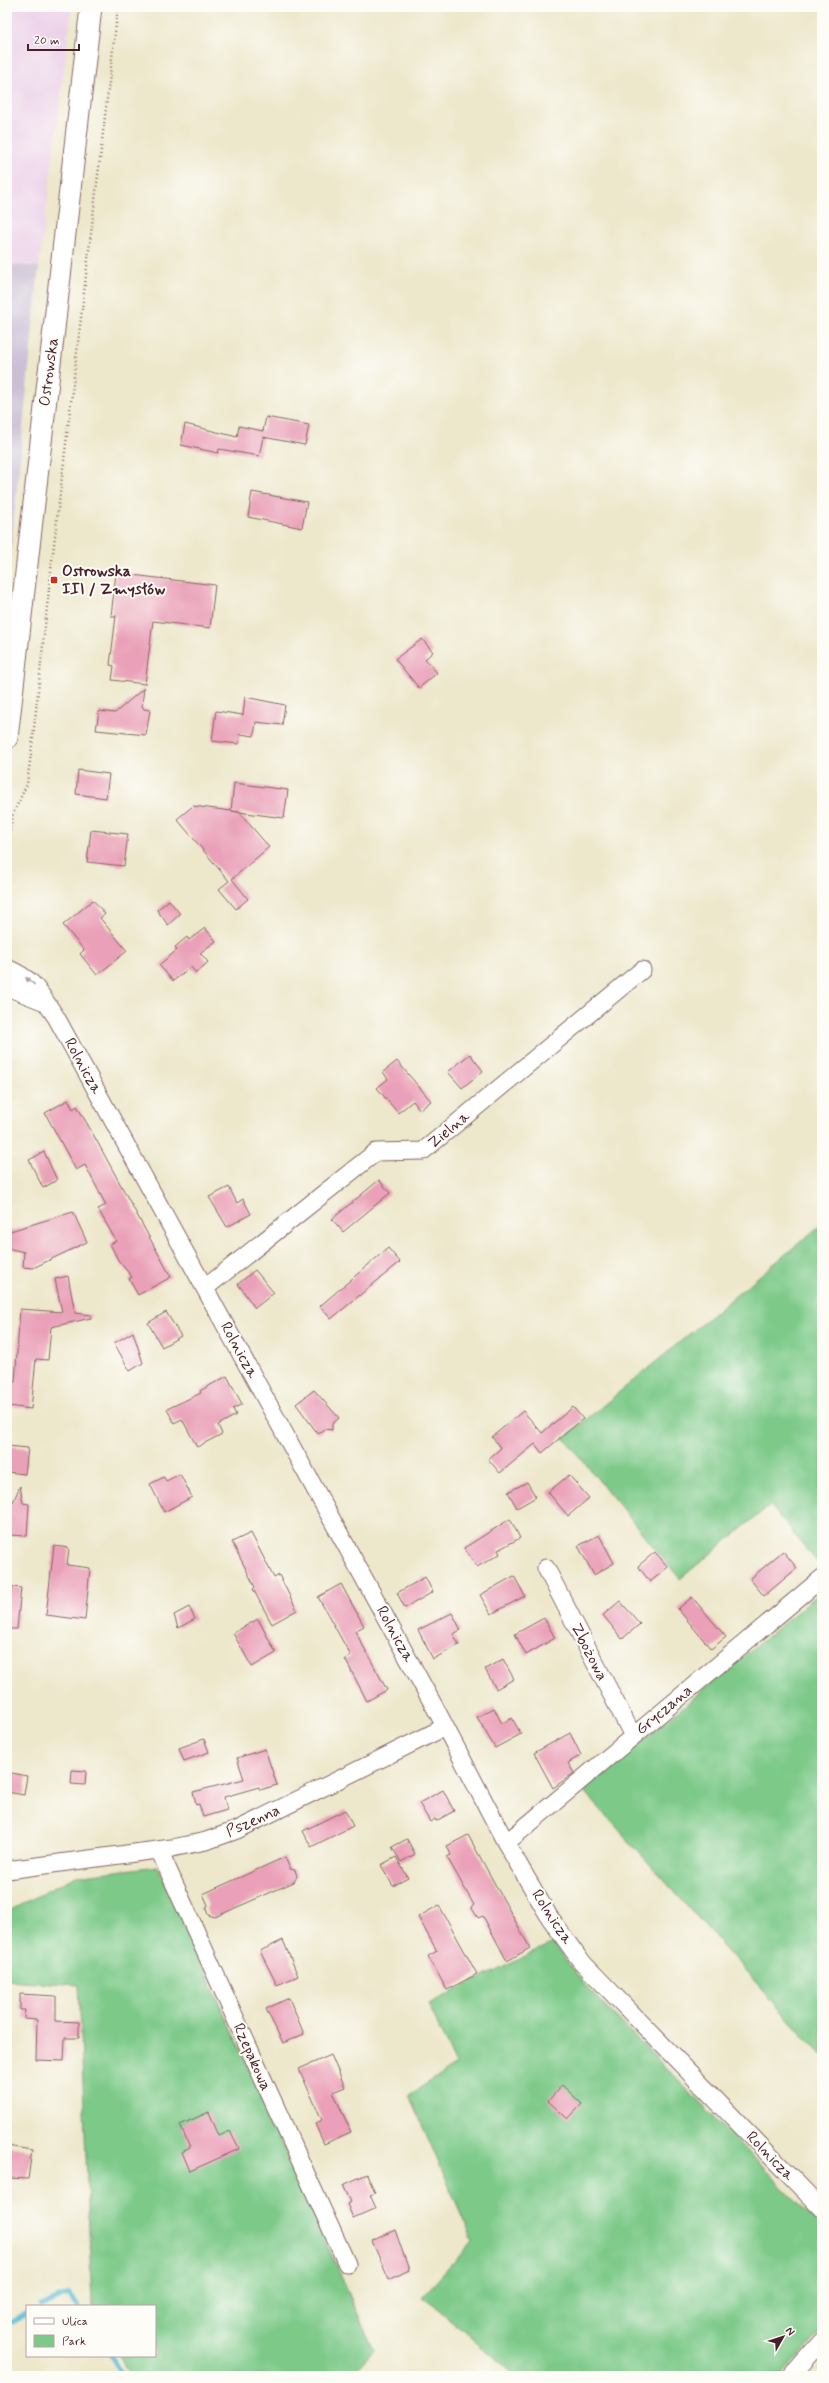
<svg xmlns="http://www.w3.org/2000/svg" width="829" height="2383" font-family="Mynerve,sans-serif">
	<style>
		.built { fill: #ecd1ea }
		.industrial { fill: #cbbfd5 }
		.green { fill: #7cc988; stroke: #63745a }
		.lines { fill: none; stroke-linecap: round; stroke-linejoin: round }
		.stream { stroke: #55bad3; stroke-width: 5 }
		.building { fill: #eaa0b8 }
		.minor-casing { stroke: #836563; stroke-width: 19 }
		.major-casing { stroke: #836563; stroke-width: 23 }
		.path { stroke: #836563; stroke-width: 2.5; stroke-dasharray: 1 3; stroke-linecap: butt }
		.minor { stroke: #fff; stroke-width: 17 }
		.major { stroke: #fff; stroke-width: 21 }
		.oneway { fill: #ae9aa0 }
		.poi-dot { fill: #c8321e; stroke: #fdfcf7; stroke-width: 1.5 }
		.labels { text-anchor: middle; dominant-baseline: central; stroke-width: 4; stroke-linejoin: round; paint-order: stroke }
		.street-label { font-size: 16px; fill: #4a1f2b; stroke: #fdfcf7 }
		.poi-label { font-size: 16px; font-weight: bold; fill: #4a1f2b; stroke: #fdfcf7; text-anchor: start }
	</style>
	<rect width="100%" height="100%" fill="#fdfcf7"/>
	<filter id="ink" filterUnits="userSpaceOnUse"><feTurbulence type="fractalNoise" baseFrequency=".025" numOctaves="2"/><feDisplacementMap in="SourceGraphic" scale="8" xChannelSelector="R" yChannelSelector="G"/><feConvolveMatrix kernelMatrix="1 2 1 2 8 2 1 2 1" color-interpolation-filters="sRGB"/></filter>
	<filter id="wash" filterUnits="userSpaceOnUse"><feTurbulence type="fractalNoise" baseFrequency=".012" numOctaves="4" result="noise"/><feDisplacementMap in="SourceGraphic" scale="16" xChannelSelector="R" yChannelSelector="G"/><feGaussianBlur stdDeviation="0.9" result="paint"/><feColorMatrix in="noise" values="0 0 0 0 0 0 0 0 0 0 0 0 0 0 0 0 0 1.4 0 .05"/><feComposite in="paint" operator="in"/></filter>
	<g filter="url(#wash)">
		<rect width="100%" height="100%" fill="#ede7cb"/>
		<path class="built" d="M7,7H72L39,267L7,264Z"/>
		<path class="industrial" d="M7,264L39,267L7,588Z"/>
		<path class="green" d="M822,1224V1568L770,1505L680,1579L564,1438Z
			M822,1591V2056L583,1790Z
			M158,1866L374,2350L350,2376H132L119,2356H155V2306H92L79,1985L7,1980V1912L76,1876Z
			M553,1943L584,1984L822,2228V2330L781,2376H515L423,2296L473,2241L409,2095L456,2065L428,2004Z"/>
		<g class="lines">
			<path class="stream" d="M41,2306L68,2294L78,2306
				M7,2324L27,2313
				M111,2356L124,2376"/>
		</g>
		<g id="blocks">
			<path class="building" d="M266,417L309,425L305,445L263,437L259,456L219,449L218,453L181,445L185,424L237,437L239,426L263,431Z
				M252,492L307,502L302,528L248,517Z
				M116,573L215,585L210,628L153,621L145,684L112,680L114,666L110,665L116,616H111Z
				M422,639L433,652L425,659L437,673L419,688L395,659Z
				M144,688L142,706L144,709L150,710L146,735L96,730L99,711L115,713Z
				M245,697L285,705L282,725L256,722L254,736L240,734L239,744L212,741L216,711L243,715Z
				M78,770L109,774L106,798L76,794Z
				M234,783L288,790L284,818L231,811Z
				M193,806L239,812L269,847L232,879L248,899L236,909L219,889L229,881L177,819Z
				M91,830L128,834L124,866L87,862Z
				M93,900L105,914L100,918L127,951L97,975L80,954L84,950L63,925Z
				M169,900L180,914L168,925L157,910Z
				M205,928L216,941L200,953L208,962L196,973L191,967L173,981L159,965L177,950L175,947L187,937L189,940Z
				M470,1054L483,1071L462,1088L448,1072Z
				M397,1061L431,1101L420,1110L413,1101L398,1113L377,1088L388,1079L383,1072Z
				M68,1100L73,1109L77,1106L93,1134L171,1277L138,1295L129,1279L132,1277L118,1260L110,1244L116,1241L98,1209L106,1205L85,1165L76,1170L45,1113Z
				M44,1152L57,1180L43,1188L29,1160Z
				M379,1180L390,1193L343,1232L332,1219Z
				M229,1187L237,1203L243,1199L251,1214L227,1227L209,1197Z
				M73,1212L87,1242L33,1268L23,1267L24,1252L7,1248V1232Z
				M388,1248L400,1262L331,1319L320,1306Z
				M255,1270L274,1293L255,1308L238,1284Z
				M68,1276L75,1313L91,1315V1318L51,1327L48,1360L36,1359L31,1409L9,1406L12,1382H15L20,1309L62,1312L55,1279Z
				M166,1312L181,1336L162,1347L148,1323Z
				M133,1332L143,1363L130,1371L114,1343Z
				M227,1376L242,1404L233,1409L236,1415L218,1425L222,1434L197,1447L182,1419L174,1423L167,1409L201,1393L200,1391L205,1388Z
				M314,1390L339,1418L332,1424V1430L325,1429L318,1434L296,1404Z
				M573,1407L583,1419L542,1453L535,1444L500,1473L488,1459L501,1448L492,1437L523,1411L542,1433Z
				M7,1446L28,1448L25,1474L7,1472Z
				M180,1474L192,1497L164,1512L150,1484L164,1477L166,1481Z
				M569,1475L589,1498L568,1516L548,1492Z
				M527,1482L536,1497L517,1508L508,1492Z
				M20,1486L23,1503L29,1504L27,1536L7,1535V1502H13Z
				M510,1519L520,1538L498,1550L500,1554L477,1567L464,1548Z
				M251,1533L274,1578L279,1575L297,1610L272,1624L253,1589L255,1587L232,1542Z
				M599,1535L614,1563L594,1575L578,1546Z
				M54,1546L69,1548L67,1565L90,1568L85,1620L46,1615Z
				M783,1551L797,1568L764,1596L750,1579Z
				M655,1552L668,1567L650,1582L638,1566Z
				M514,1576L525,1596L491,1614L480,1595Z
				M425,1577L433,1592L405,1608L397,1593Z
				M341,1584L364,1626L355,1631L387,1690L367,1701L345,1659L351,1656L318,1597Z
				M7,1586L21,1588L17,1629H7Z
				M692,1597L726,1637L711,1649L678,1609Z
				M620,1601L640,1624L622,1639L603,1615Z
				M189,1607L195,1619L178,1628L174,1615Z
				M452,1613L461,1630L453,1634L459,1645L433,1659L418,1630Z
				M544,1618L555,1638L526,1655L515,1634Z
				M258,1619L276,1653L252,1667L233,1633Z
				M503,1659L514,1679L496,1689L485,1669Z
				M494,1708L502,1724L512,1718L521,1734L495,1748L477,1717Z
				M570,1733L581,1755L568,1763L574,1773L553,1788L534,1753Z
				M204,1739L209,1752L184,1761L179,1748Z
				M265,1749L277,1785L260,1790L259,1787L224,1797L227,1810L203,1817L199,1804L196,1805L193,1792L244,1779L237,1758Z
				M72,1770L86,1771L85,1785L71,1784Z
				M7,1772L27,1776L24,1795L7,1792Z
				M443,1790L454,1811L436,1821L435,1819L430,1822L419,1803Z
				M345,1810L353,1826L311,1847L303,1831Z
				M468,1835L530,1948L507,1961L483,1916L478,1918L471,1907L474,1905L447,1857L451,1855L447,1846Z
				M407,1839L415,1854L401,1862L392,1847Z
				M285,1857L290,1869L295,1870L297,1876L294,1882L215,1917L208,1915L206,1909L208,1905L203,1894Z
				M396,1857L408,1878L393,1886L381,1865Z
				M439,1905L477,1974L447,1990L428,1956L437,1951L418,1917Z
				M283,1940L298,1976L277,1985L260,1951Z
				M20,1994L56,1996V2021L79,2022V2038H65L64,2061L36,2060L37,2020L24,2019L25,2010H20Z
				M289,1998L304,2034L283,2043L266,2009Z
				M331,2055L345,2087L333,2092L351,2132L324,2144L315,2124L322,2120L299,2069Z
				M562,2085L582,2104L568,2119L548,2101Z
				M209,2112L219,2136L230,2131L239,2149L190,2171L182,2152L190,2148L180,2125Z
				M7,2146L32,2150L28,2179L7,2178Z
				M367,2174L375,2193L370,2195L376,2208L353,2218L347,2204L351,2202L343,2185Z
				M395,2230L409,2270L389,2280L372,2241Z"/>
		</g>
	</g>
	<g filter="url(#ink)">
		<use href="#blocks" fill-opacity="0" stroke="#836563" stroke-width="1"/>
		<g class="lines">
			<defs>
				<path id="minor" d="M7,968C37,981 38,992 56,1017L439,1715L506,1843L550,1918L580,1960L822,2209
					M7,987L45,1002
					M205,1288L376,1152L423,1151L642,970
					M546,1568L633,1736
					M506,1843L822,1578
					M159,1850L347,2264
					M7,1870L172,1848L206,1841L237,1830L445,1727
					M791,2376L822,2341"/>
				<path id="major" d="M7,738L91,7"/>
			</defs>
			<use href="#minor" class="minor-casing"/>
			<use href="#major" class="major-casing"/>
			<path class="path" d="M7,847L13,814L27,784L33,738L52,561L118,7"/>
			<use href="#minor" class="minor"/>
			<use href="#major" class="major"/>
		</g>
		<defs><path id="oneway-solid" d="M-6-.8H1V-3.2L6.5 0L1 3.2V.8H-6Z"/></defs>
		<use class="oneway" href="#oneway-solid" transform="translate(30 981) rotate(-141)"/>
	</g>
	<rect class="poi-dot" x="50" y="576" width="8" height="8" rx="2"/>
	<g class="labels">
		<g class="street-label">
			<text transform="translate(49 372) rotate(-83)">Ostrowska</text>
			<text transform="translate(83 1066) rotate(61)">Rolnicza</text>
			<text transform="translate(449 1130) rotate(-40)">Zielna</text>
			<text transform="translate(239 1350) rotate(61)">Rolnicza</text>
			<text transform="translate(395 1634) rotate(61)">Rolnicza</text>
			<text transform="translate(589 1652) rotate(63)">Zbożowa</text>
			<text transform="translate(664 1710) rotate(-40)">Gryczana</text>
			<text transform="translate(253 1821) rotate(-24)">Pszenna</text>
			<text transform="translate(552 1917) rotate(57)">Rolnicza</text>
			<text transform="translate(252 2057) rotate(66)">Rzepakowa</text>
			<text transform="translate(770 2156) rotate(46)">Rolnicza</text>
		</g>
		<g class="poi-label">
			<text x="62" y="571">Ostrowska<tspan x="62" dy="18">III / Zmysłów</tspan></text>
		</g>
	</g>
	<rect width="829" height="2383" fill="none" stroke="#fdfcf7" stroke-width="24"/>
	<rect x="26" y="2305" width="130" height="52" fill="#fdfcf7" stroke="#b5a4a5"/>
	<rect x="34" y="2318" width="20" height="6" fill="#ffffff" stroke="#b5a4a5"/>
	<text x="62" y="2325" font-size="12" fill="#4a1f2b">Ulica</text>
	<rect x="34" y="2335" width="20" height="12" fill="#7cc988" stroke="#b5a4a5"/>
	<text x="62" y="2345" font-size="12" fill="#4a1f2b">Park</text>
	<g transform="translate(783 2337) rotate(51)" stroke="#fdfcf7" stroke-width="3" paint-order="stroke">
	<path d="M0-3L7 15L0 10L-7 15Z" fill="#4a1f2b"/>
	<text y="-6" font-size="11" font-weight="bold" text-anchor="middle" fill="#4a1f2b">N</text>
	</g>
	<path d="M28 44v6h51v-6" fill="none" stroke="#4a1f2b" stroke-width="2"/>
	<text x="34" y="44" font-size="12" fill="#4a1f2b" stroke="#fdfcf7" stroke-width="3" paint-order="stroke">20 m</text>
</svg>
